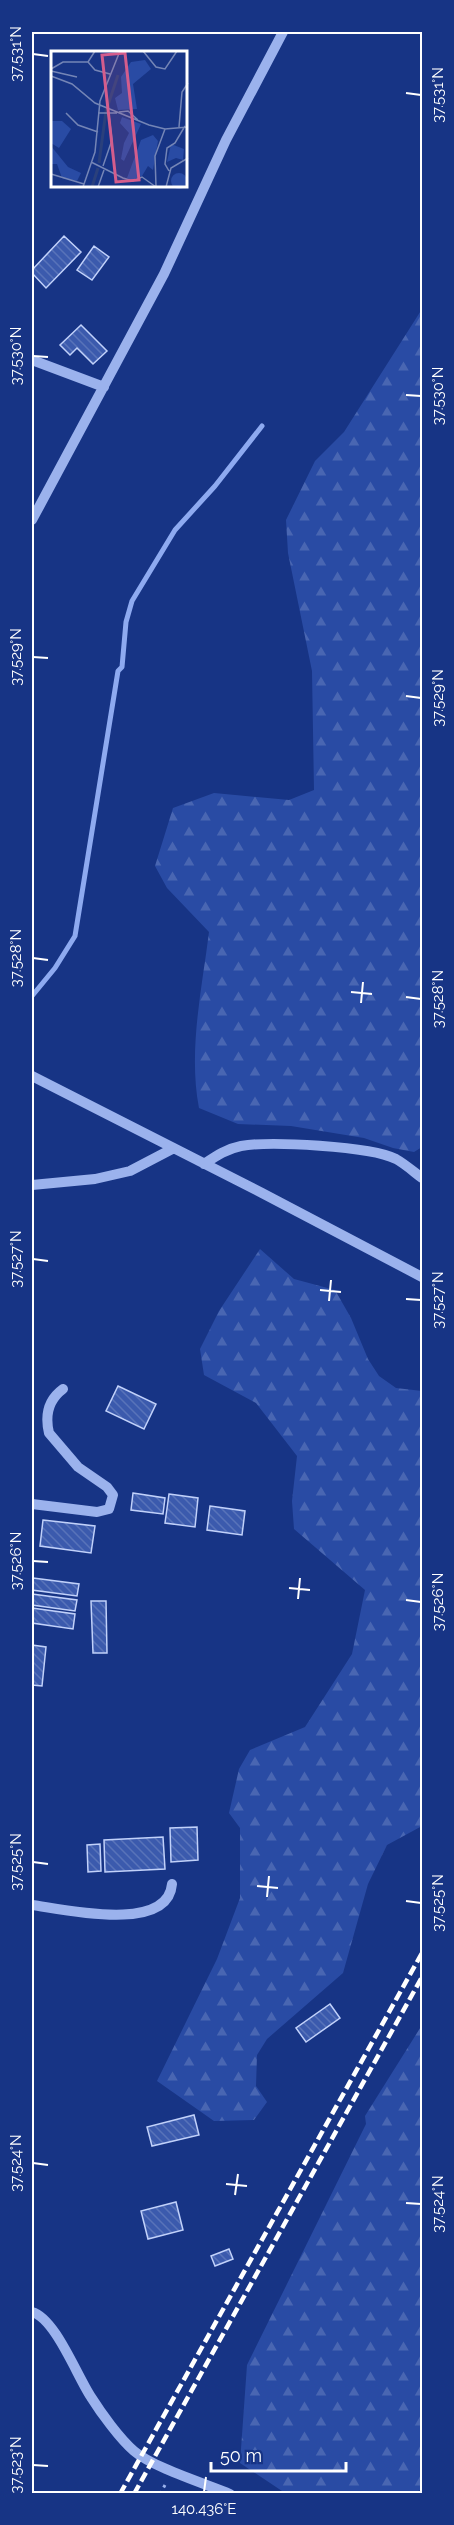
<svg xmlns="http://www.w3.org/2000/svg" width="454" height="2525" font-family="Raleway,sans-serif">
	<style>
		.forest { fill: url(#forest-firs) }
		.lines { fill: none; stroke-linecap: round; stroke-linejoin: round }
		.stream { stroke: #8eaaf0; stroke-width: 5 }
		.building { fill: url(#building-back-hatch); stroke: #c1d1fa; stroke-width: 1.5 }
		.path { stroke: #9bb2ed; stroke-width: 3; stroke-dasharray: 3 4.5; stroke-linecap: butt }
		.minor { stroke: #9bb2ed; stroke-width: 10 }
		.rail { stroke: #fff; stroke-width: 4.5; stroke-dasharray: 10 4.5; stroke-linecap: butt }
		.ticks { fill: none; stroke: #fff; stroke-width: 2 }
		.inset-river { fill: none; stroke: #2a407c; stroke-width: 3 }
		.inset-road { fill: none; stroke: #7485b6; stroke-width: 1.5 }
		.view { fill: #d45d8c; fill-opacity: 0.15; stroke: #d45d8c; stroke-width: 3 }
		.inset-edge { fill: none; stroke: #fff; stroke-width: 3 }
		.neatline { fill: none; stroke: #fff; stroke-width: 2 }
		.ticks-label { font-size: 15px; text-anchor: middle; fill: #fff }
	</style>
	<defs>
		<pattern id="forest-firs" width="22" height="20" patternUnits="userSpaceOnUse" patternTransform="scale(1.5)"><rect width="22" height="20" fill="#294ba4"/><path d="M5 1l3.5 6h-7zM16 11l3.5 6h-7z" fill="#4966b2"/></pattern>
		<pattern id="building-back-hatch" width="6" height="6" patternUnits="userSpaceOnUse" patternTransform="scale(1.5)"><rect width="6" height="6" fill="#3b5aad"/><path d="M-1 5l2 2M0 0l6 6M5-1l2 2" fill="none" stroke="#5873b9"/></pattern>
	</defs>
	<rect width="100%" height="100%" fill="#173485"/>
	<path class="forest" d="M422,309V1147L414,1152L393,1148L364,1138L291,1126L238,1124L199,1108C188,1050 202,989 209,932L167,888L155,866L173,808L214,793L289,800L314,790L312,671L288,553L286,520L315,461L344,432Z
		M260,1249L294,1279L335,1290L351,1318L368,1359L379,1376L396,1388L422,1391V1826L387,1845L368,1884L343,1973L267,2039L257,2055L256,2086L267,2102L254,2120L214,2121L157,2081L217,1959L240,1898V1828L229,1813L239,1769L250,1750L305,1727L352,1654L365,1590L294,1529L292,1501L297,1456L256,1403L204,1375L200,1349L219,1311Z
		M422,2025V2489L412,2494L285,2493L240,2463L247,2365L366,2124L365,2116Z"/>
	<g class="lines">
		<path class="stream" d="M32,996L55,968L75,936L118,671L122,667L126,622L132,601L175,530L215,486L262,426"/>
	</g>
	<path class="building" d="M64,236L81,252L46,288L32,273V270Z
		M94,246L109,257L92,280L77,270Z
		M81,325L107,351L93,364L77,348L70,355L60,345Z
		M118,1386L156,1404L144,1429L106,1411Z
		M133,1493L165,1498L163,1514L131,1510Z
		M169,1494L198,1498L195,1527L165,1523Z
		M210,1506L245,1511L242,1535L207,1530Z
		M43,1520L95,1526L91,1553L40,1546Z
		M33,1578L79,1584L77,1596L32,1590Z
		M32,1594L77,1600L75,1611L32,1605Z
		M91,1601H106L107,1653H93Z
		M32,1608L75,1614L73,1629L32,1623Z
		M32,1645L46,1647L42,1686L32,1685Z
		M197,1827L198,1860L171,1862L170,1828Z
		M163,1837L165,1869L105,1872L104,1840Z
		M100,1844L101,1871L88,1872L87,1845Z
		M330,2004L340,2018L306,2042L296,2028Z
		M194,2115L199,2135L152,2146L147,2127Z
		M176,2202L183,2230L148,2239L141,2211Z
		M229,2249L233,2259L215,2266L211,2256Z"/>
	<g class="lines">
		<path class="path" d="M160,2494L165,2485"/>
		<path class="minor" d="M32,360L104,387
			M32,520L164,274L226,140L283,32
			M32,1076L262,1193L422,1277
			M204,1164C216,1156 226,1149 241,1146C270,1141 370,1146 396,1159C405,1164 414,1172 422,1178
			M32,1185L95,1179L130,1171L174,1148
			M32,1504L97,1512L109,1509L113,1495L107,1487L78,1467L49,1433C45,1416 48,1400 63,1389
			M32,1905C62,1909 168,1934 172,1884
			M32,2312C55,2318 77,2376 91,2397C101,2413 120,2439 134,2451C152,2467 206,2484 230,2494"/>
		<path class="rail" d="M120,2494L422,1953
			M134,2494L422,1977"/>
	</g>
	<path class="ticks" d="M33,54L48,56M406,93L421,95M33,356L48,357M406,395L421,396M33,657L48,658M406,696L421,698M33,958L48,960M351,992L372,994M406,997L421,999M361,1003L363,982M33,1259L48,1261M320,1290L341,1292M406,1299L421,1300M329,1301L331,1280M33,1561L48,1562M289,1588L310,1590M298,1599L300,1578M406,1600L421,1602M33,1862L48,1864M257,1886L278,1888M267,1897L269,1876M406,1901L421,1903M33,2163L48,2165M226,2184L247,2186M235,2195L238,2174M406,2203L421,2204M33,2465L48,2466M204,2492L206,2477"/>
	<g transform="translate(51 51)">
		<rect width="136" height="136" fill="#173485"/>
		<path d="M94,9L100,18L82,33L86,58L67,59L64,47L71,42L70,26L80,11ZM71,66L90,73L73,110L70,108L73,92L78,82L69,72ZM0,70H11L20,78L8,97L0,92ZM102,84L107,90L102,119L97,115L91,125L81,129L76,127L90,89ZM120,93L133,98L132,109L125,107L116,111ZM0,95L17,116L30,122L26,130L11,127L6,113H0ZM120 130a8 8 0 1 1 16 0a8 8 0 1 1-16 0Z" fill="#294ba4"/>
		<path class="inset-river" d="M48,112L55,60L67,24M41,136L47,117"/>
		<path class="inset-road" d="M92,0L105,16L114,18L126,0M37,11L44,19L59,23M0,18L12,11H37L44,0M0,20L26,26M0,25L21,33L44,52L98,74L114,78L137,76M68,61L77,60L87,69M15,62L27,74L47,81M47,62H66M128,76L131,41L137,32M40,111L72,127L82,130L91,126L105,136M52,115L61,89L58,64M118,120L114,113L116,97L124,92L134,75M0,123L33,133M105,135L104,105L114,78M32,136L44,101L49,50L69,0M47,136L53,119M115,136L120,117L137,107"/>
		<path class="view" d="M74,2L88,129L65,131L51,4Z"/>
		<rect width="136" height="136" class="inset-edge"/>
	</g>
	<rect width="454" height="2525" fill="none" stroke="#173485" stroke-width="66"/>
	<path d="M211 2462v9h135v-9" fill="none" stroke="#ffffff" stroke-width="3"/>
	<text x="220" y="2462" font-size="18" fill="#ffffff" stroke="#173485" stroke-width="4.5" paint-order="stroke">50 m</text>
	<rect x="33" y="33" width="388" height="2459" class="neatline"/>
	<g class="ticks-label">
		<text transform="translate(16 54) rotate(-90)" y="5">37.531°N</text>
		<text transform="translate(438 95) rotate(-90)" y="5">37.531°N</text>
		<text transform="translate(16 356) rotate(-90)" y="5">37.530°N</text>
		<text transform="translate(438 396) rotate(-90)" y="5">37.530°N</text>
		<text transform="translate(16 657) rotate(-90)" y="5">37.529°N</text>
		<text transform="translate(438 698) rotate(-90)" y="5">37.529°N</text>
		<text transform="translate(16 958) rotate(-90)" y="5">37.528°N</text>
		<text transform="translate(438 999) rotate(-90)" y="5">37.528°N</text>
		<text transform="translate(16 1259) rotate(-90)" y="5">37.527°N</text>
		<text transform="translate(438 1300) rotate(-90)" y="5">37.527°N</text>
		<text transform="translate(16 1561) rotate(-90)" y="5">37.526°N</text>
		<text transform="translate(438 1602) rotate(-90)" y="5">37.526°N</text>
		<text transform="translate(16 1862) rotate(-90)" y="5">37.525°N</text>
		<text transform="translate(438 1903) rotate(-90)" y="5">37.525°N</text>
		<text transform="translate(16 2163) rotate(-90)" y="5">37.524°N</text>
		<text transform="translate(438 2204) rotate(-90)" y="5">37.524°N</text>
		<text transform="translate(16 2465) rotate(-90)" y="5">37.523°N</text>
		<text x="204" y="2514">140.436°E</text>
	</g>
</svg>
